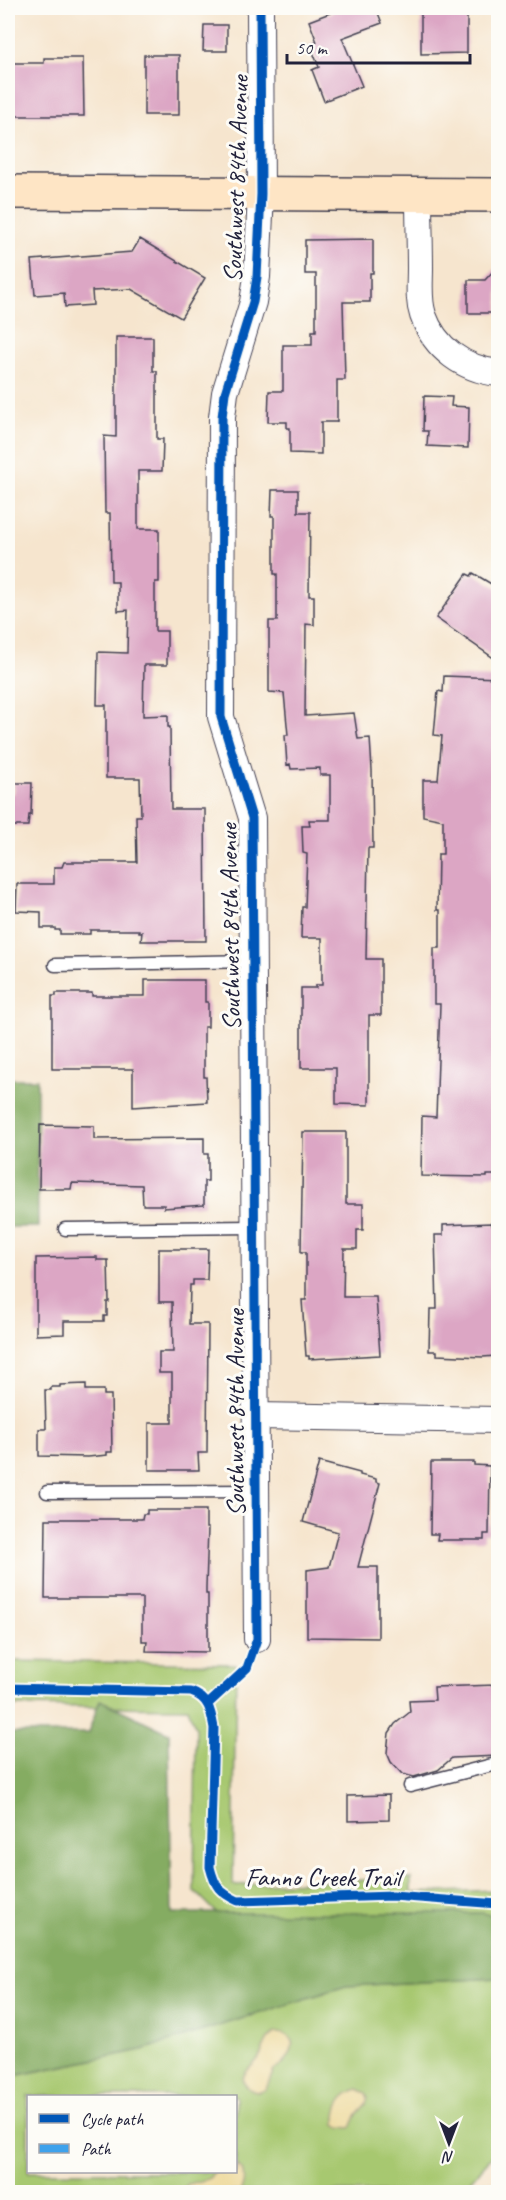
<svg xmlns="http://www.w3.org/2000/svg" width="506" height="2200" font-family="Caveat,sans-serif">
	<style>
		.green { fill: #a7c870; stroke: #647556; stroke-width: 1.5; fill-rule: evenodd }
		.forest { fill: #85ac62; stroke: #54674e; stroke-width: 1.5 }
		.sand { fill: #eeda9e; stroke: #887e6c; stroke-width: 1.5 }
		.building { fill: #dca6c4 }
		.lines { fill: none; stroke-linecap: round; stroke-linejoin: round }
		.service-casing { stroke: #423f51; stroke-width: 15 }
		.minor-casing { stroke: #423f51; stroke-width: 28 }
		.secondary-casing { stroke: #423f51; stroke-width: 36 }
		.service { stroke: #fff; stroke-width: 12 }
		.minor { stroke: #fff; stroke-width: 26 }
		.secondary { stroke: #fee5c5; stroke-width: 33 }
		.quiet { stroke: #3ea2ec; stroke-width: 8; stroke-dasharray: 15 8; stroke-linecap: butt }
		.cycleway-casing { stroke: #fdfcf7; stroke-width: 13 }
		.cycleway { stroke: #0057b8; stroke-width: 9 }
		.labels { text-anchor: middle; dominant-baseline: central; stroke-width: 6; stroke-linejoin: round; paint-order: stroke }
		.street-label { font-size: 26px; fill: #22223b; stroke: #fdfcf7 }
	</style>
	<rect width="100%" height="100%" fill="#fdfcf7"/>
	<filter id="ink" filterUnits="userSpaceOnUse"><feTurbulence type="fractalNoise" baseFrequency=".0167" numOctaves="2"/><feDisplacementMap in="SourceGraphic" scale="12" xChannelSelector="R" yChannelSelector="G"/><feConvolveMatrix kernelMatrix="1 2 1 2 8 2 1 2 1" color-interpolation-filters="sRGB"/></filter>
	<filter id="wash" filterUnits="userSpaceOnUse"><feTurbulence type="fractalNoise" baseFrequency=".008" numOctaves="4" result="noise"/><feDisplacementMap in="SourceGraphic" scale="24" xChannelSelector="R" yChannelSelector="G"/><feGaussianBlur stdDeviation="1.35" result="paint"/><feColorMatrix in="noise" values="0 0 0 0 0 0 0 0 0 0 0 0 0 0 0 0 0 1.4 0 .05"/><feComposite in="paint" operator="in"/></filter>
	<g filter="url(#wash)">
		<rect width="100%" height="100%" fill="#f6e5ce"/>
		<path class="green" d="M8,1661L236,1664L233,1885L411,1878V1893L498,1890V1972L227,1923L194,1890L196,1729L188,1708L8,1706Z
			M498,1978V2150L460,2192H8V2077L142,2050L346,1986ZM28,2096H236V2172H28Z"/>
		<path class="forest" d="M8,1079H37L38,1227H8Z
			M100,1700L169,1733L172,1913H482L498,1916V1978L346,1986L142,2050L8,2077V1733H88Z"/>
		<path class="sand" d="M275,2033C304,2033 292,2061 274,2070L266,2089C256,2096 246,2089 242,2079C246,2070 252,2066 258,2059C265,2049 264,2040 275,2033Z
			M358,2089L366,2093L368,2098L366,2104L357,2114L351,2128L340,2127L336,2124C335,2107 342,2094 358,2089Z
			M236,2165L242,2169C245,2178 244,2185 240,2192H181L188,2184L208,2179L215,2172H236Z"/>
		<g id="blocks">
			<path class="building" d="M343,8H376L382,23L342,38L362,86L324,101L312,70L319,67L310,45L317,42L309,21Z
				M421,8H457V14L467,13V53L421,54Z
				M204,25H227V51H203Z
				M144,55H179V115H144Z
				M44,58H83L84,116H8V63H44Z
				M140,239L205,278L181,318L131,289L92,291L93,305L65,307L64,293L35,295L32,260L132,252Z
				M373,239V273H370V302H343L345,380H337V422H321V454L290,453V428H287V422H268L269,391H283V345H312V331H316V274H305V240Z
				M498,266V313H468V280H485Z
				M116,337H153V371H157V439H163L162,471H138V529H159V582H155V631H167V665H144L143,716L168,715V727H170L171,809H205L206,941H141L142,932H139V930H90V934H60V930H55V928H41V912L16,911L17,884H54V867H62L64,862H137L136,816H141L140,778H106V705H97L98,652L127,653L128,610L118,611V582H111L110,513H105L104,436L116,437Z
				M424,396L452,397L451,406L469,407L468,448L427,446L428,431H423Z
				M272,490H298V512H310L309,596H314V625L306,624L305,716L354,713L358,739L370,738L372,770L373,848H368L366,959H381V1015H369V1105L336,1104V1068H301V988H316V985H322V938H301L302,907H305L307,854L303,853L302,826H310L309,820H330V775H320V768L291,769L290,764L287,765L285,735H288L284,693L269,692V621H277V574H274V516H271Z
				M473,573L498,588V661L436,618L467,574L471,576Z
				M444,676L498,678L497,1044H498V1175H487V1177L421,1176L422,1116L436,1117L440,1004H434V948H440V910H437L438,854H443V820L423,816V780H438L442,736L434,735L438,691L443,692Z
				M14,783H32L31,815H29L28,826H8V794H13Z
				M145,980H205V1002H208V1027H204V1077H206L207,1102L133,1107V1069H52V996H56V993H92V996H145Z
				M40,1125L94,1126V1139L204,1138V1154H208V1181H204V1205L164,1208V1205H143L142,1185L72,1183L71,1189H39Z
				M303,1132H346V1204H363V1230H357V1249H344L343,1297H376L380,1355L309,1359V1356H306L302,1300H306V1252H301Z
				M491,1223V1225H498V1351H495V1356L483,1357L437,1355V1351H429L430,1309H437L435,1235H443V1225Z
				M159,1249H208L207,1280H193V1285H190L189,1324H208L207,1453H198L199,1470H149V1423H172V1373H159V1352H173L172,1302H159Z
				M97,1257V1260H108L109,1302H107V1316H104V1321H64V1334L36,1335V1258Z
				M86,1384V1390H104V1395H111L112,1452H107V1455L88,1457L39,1456V1429H46L45,1390H51V1387H60V1385Z
				M319,1462L360,1473V1475L376,1479V1482L380,1483L358,1567H378V1638L307,1637V1570L329,1567L338,1532L303,1522Z
				M431,1462H474V1465L490,1466L489,1534H484V1540H437L438,1534H430Z
				M147,1510H206V1528H208L206,1587V1594H208V1652L146,1651L147,1641H142V1598H45L46,1519H142L143,1514H147Z
				M496,1685L498,1756L452,1758L438,1770L414,1777L402,1774L391,1762L387,1753L389,1733L395,1724L410,1712L409,1701L435,1700L434,1687Z
				M389,1795V1820L348,1821V1796Z"/>
		</g>
	</g>
	<g filter="url(#ink)">
		<use href="#blocks" fill-opacity="0" stroke="#423f51" stroke-width="1.5"/>
		<g class="lines">
			<defs>
				<path id="service" d="M55,965L253,961
					M65,1229L254,1227
					M47,1492L256,1491
					M410,1786L492,1765L498,1766"/>
				<path id="minor" d="M419,195C419,220 420,244 420,269C420,284 418,300 423,315C435,349 464,369 498,373
					M256,1416L498,1420
					M257,1639L252,818L221,717L222,417L225,393L253,302L257,277L261,194L260,8"/>
				<path id="secondary" d="M8,192L498,195"/>
			</defs>
			<use href="#service" class="service-casing"/>
			<use href="#minor" class="minor-casing"/>
			<use href="#secondary" class="secondary-casing"/>
			<use href="#service" class="service"/>
			<use href="#minor" class="minor"/>
			<use href="#secondary" class="secondary"/>
			<path class="quiet" d="M334,2192L339,2190"/>
			<defs>
				<path id="cycleway" d="M8,1688L191,1692C209,1698 211,1711 214,1728L210,1867C215,1887 219,1892 238,1901L393,1896L498,1904
					M208,1704L247,1668L257,1639L252,818L221,717L222,417L225,393L253,302L257,277L261,194L260,8"/>
			</defs>
			<use href="#cycleway" class="cycleway-casing"/>
			<use href="#cycleway" class="cycleway"/>
		</g>
	</g>
	<g class="labels">
		<g class="street-label">
			<text transform="translate(236 179) rotate(-88)">Southwest 84th Avenue</text>
			<text transform="translate(230 927) rotate(-91)">Southwest 84th Avenue</text>
			<text transform="translate(235 1413) rotate(-90)">Southwest 84th Avenue</text>
			<text x="323" y="1877">Fanno Creek Trail</text>
		</g>
	</g>
	<rect width="506" height="2200" fill="none" stroke="#fdfcf7" stroke-width="30"/>
	<rect x="27" y="2095" width="210" height="78" fill="#fdfcf7" stroke="#a5a5ac" stroke-width="1.5"/>
	<rect x="39" y="2114" width="30" height="9" fill="#0057b8" stroke="#a5a5ac" stroke-width="1.5"/>
	<text x="81" y="2125" font-size="18" fill="#22223b">Cycle path</text>
	<rect x="39" y="2144" width="30" height="9" fill="#3ea2ec" stroke="#a5a5ac" stroke-width="1.5"/>
	<text x="81" y="2155" font-size="18" fill="#22223b">Path</text>
	<g transform="translate(449 2143) rotate(180)" stroke="#fdfcf7" stroke-width="4.5" paint-order="stroke">
	<path d="M0-4.5L10 22L0 15L-10 22Z" fill="#22223b"/>
	<text y="-9" font-size="16" font-weight="bold" text-anchor="middle" fill="#22223b">N</text>
	</g>
	<path d="M287 54v9h183v-9" fill="none" stroke="#22223b" stroke-width="3"/>
	<text x="296" y="54" font-size="18" fill="#22223b" stroke="#fdfcf7" stroke-width="4.5" paint-order="stroke">50 m</text>
</svg>
